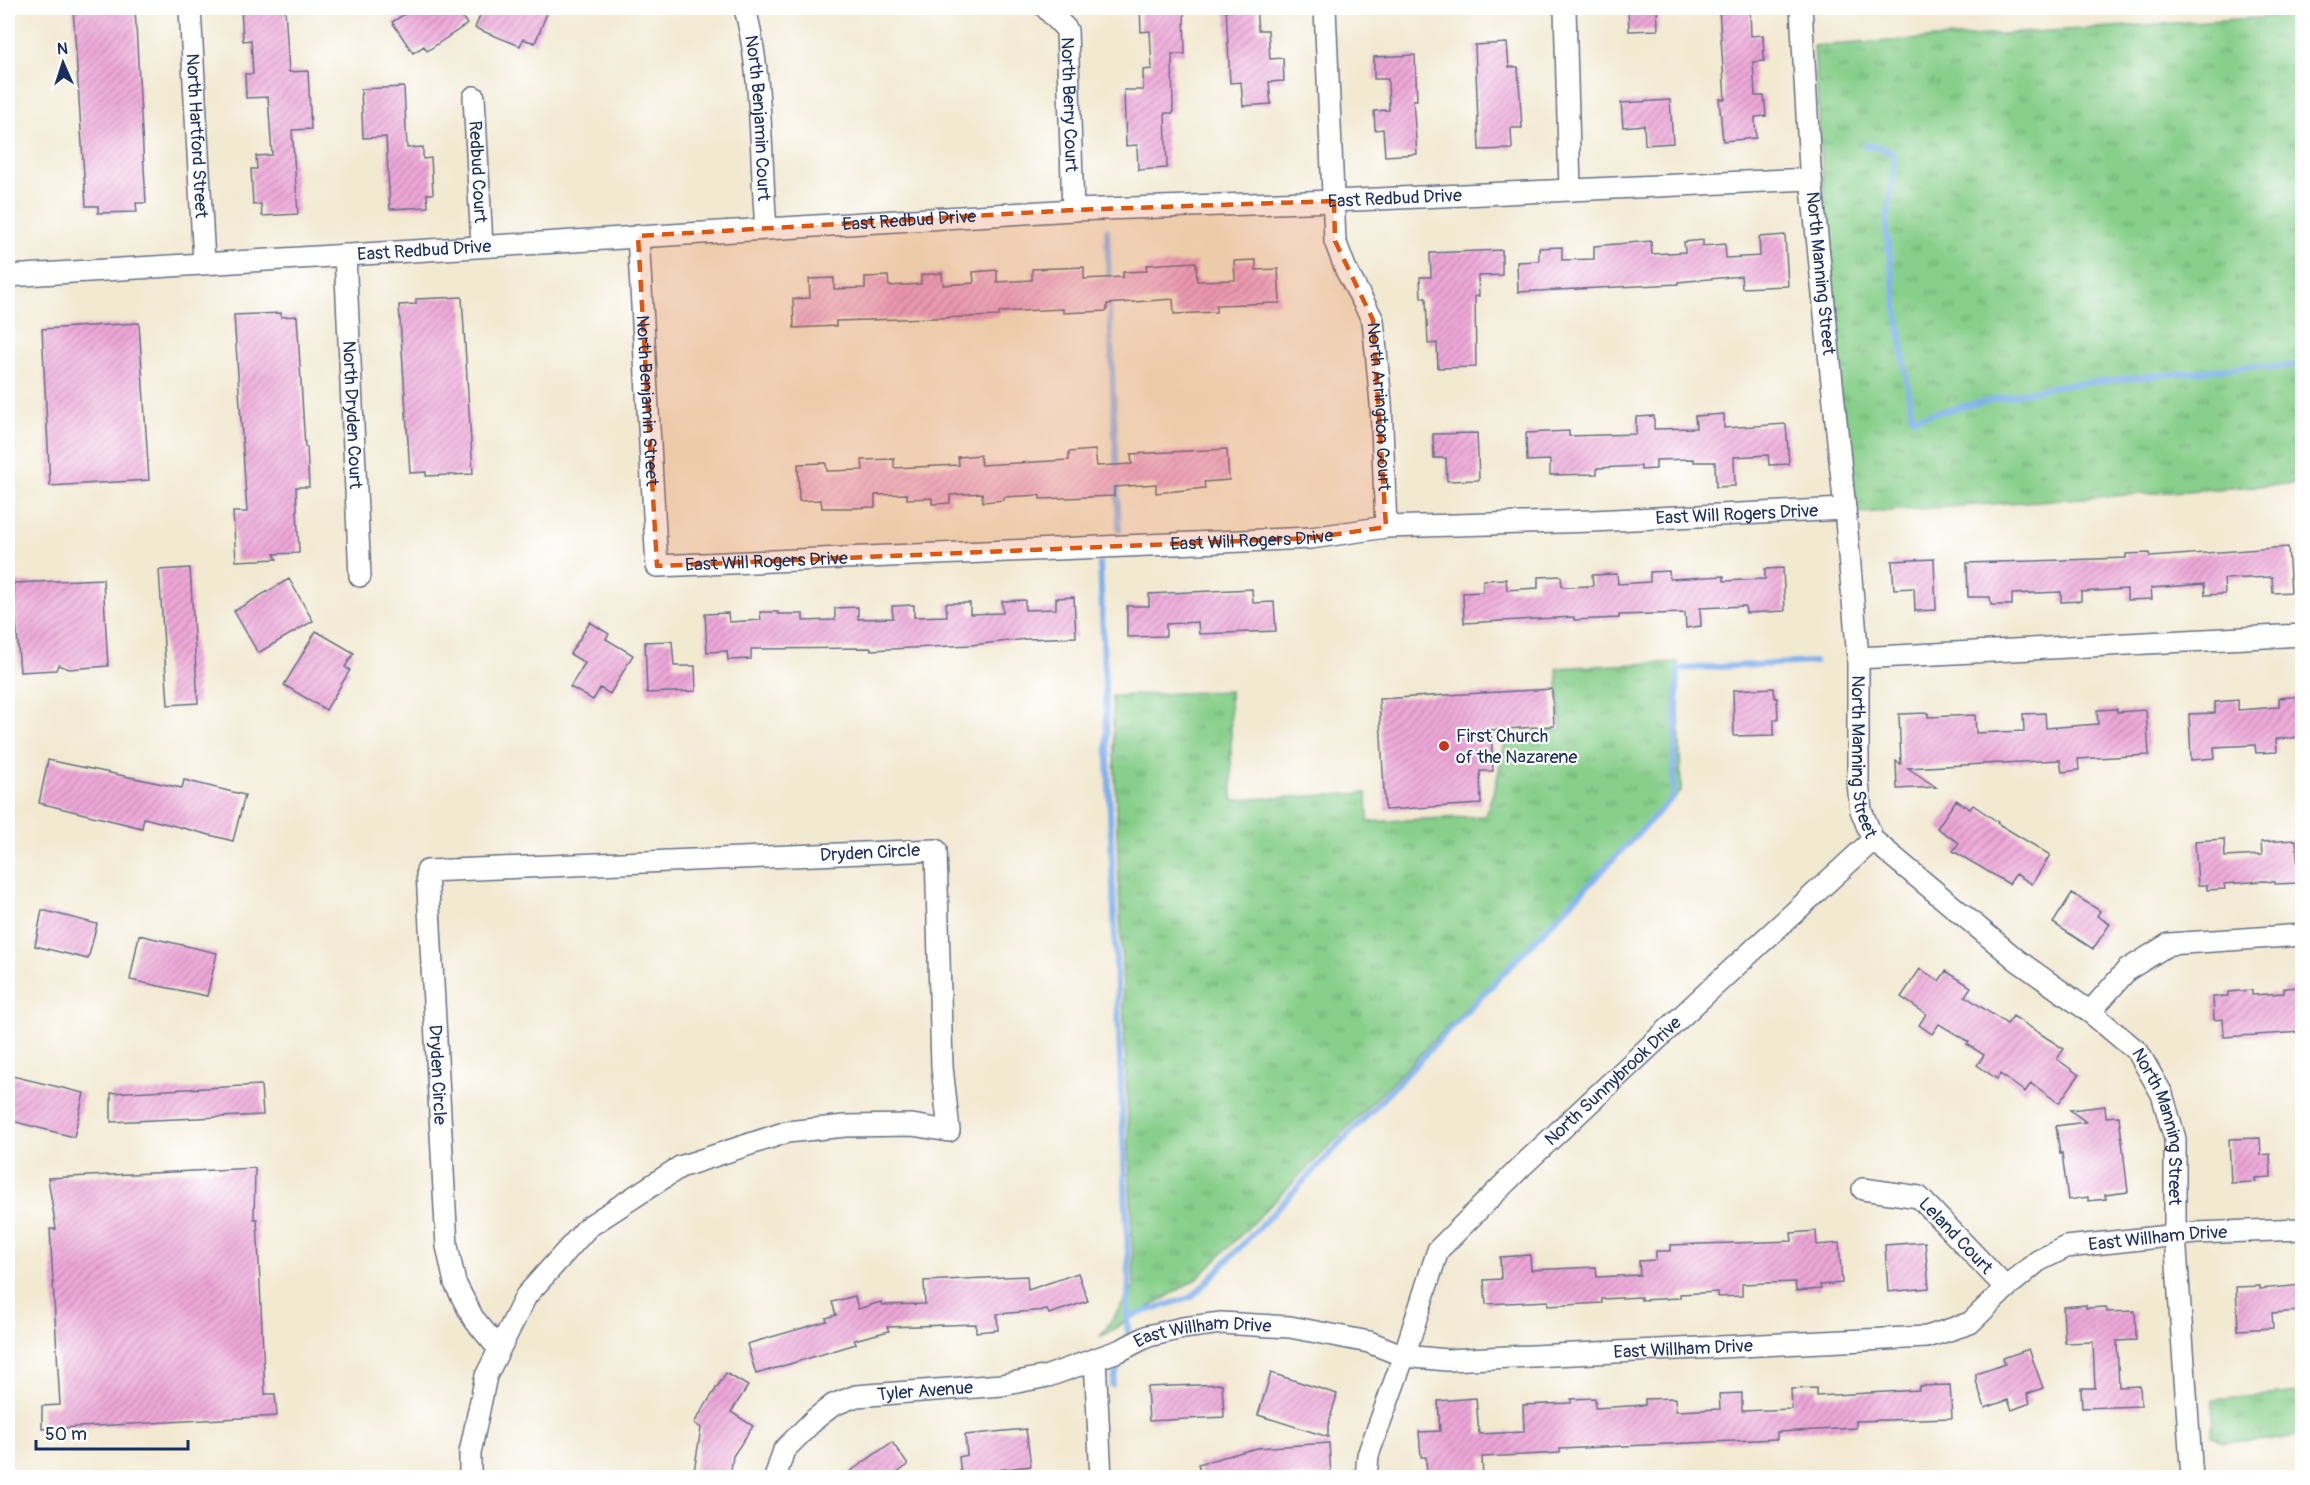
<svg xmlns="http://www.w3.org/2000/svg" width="2310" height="1485" font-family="Pangolin,sans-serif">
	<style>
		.grass { fill: url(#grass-tufts); stroke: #517f74; stroke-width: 1.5 }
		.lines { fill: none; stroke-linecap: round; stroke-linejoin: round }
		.stream { stroke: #80b1ec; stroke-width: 6 }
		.building { fill: url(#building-hatch) }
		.minor-casing { stroke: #667086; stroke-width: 24 }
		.minor { stroke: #fff; stroke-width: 21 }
		.marked { fill: #de5710; fill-opacity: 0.2; stroke: #de5710; stroke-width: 4.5; stroke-dasharray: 12 8; stroke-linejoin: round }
		.poi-dot { fill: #c8321e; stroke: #fff; stroke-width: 2 }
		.labels { text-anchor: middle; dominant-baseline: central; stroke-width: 4.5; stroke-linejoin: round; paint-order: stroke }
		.street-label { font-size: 18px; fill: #1b2f5e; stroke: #fff }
		.poi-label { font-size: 18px; fill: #1b2f5e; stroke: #fff; text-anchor: start }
	</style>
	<defs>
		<pattern id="grass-tufts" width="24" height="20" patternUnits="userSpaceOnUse" patternTransform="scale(1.5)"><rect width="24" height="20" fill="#87cf8a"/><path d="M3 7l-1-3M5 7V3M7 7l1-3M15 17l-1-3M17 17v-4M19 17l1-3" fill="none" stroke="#6ea874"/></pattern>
		<pattern id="building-hatch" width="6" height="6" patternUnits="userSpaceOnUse" patternTransform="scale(1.5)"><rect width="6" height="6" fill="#eea7d8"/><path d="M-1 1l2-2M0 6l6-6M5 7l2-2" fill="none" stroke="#c088b2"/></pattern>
	</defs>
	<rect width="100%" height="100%" fill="#fff"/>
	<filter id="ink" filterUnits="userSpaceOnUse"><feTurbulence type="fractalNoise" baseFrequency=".0167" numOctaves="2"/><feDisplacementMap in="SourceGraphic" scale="12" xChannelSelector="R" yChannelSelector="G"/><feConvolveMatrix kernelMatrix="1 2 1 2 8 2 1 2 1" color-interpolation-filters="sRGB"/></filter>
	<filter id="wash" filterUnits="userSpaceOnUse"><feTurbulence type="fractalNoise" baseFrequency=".008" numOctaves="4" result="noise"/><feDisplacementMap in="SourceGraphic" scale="24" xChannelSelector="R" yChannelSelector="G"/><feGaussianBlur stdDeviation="1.35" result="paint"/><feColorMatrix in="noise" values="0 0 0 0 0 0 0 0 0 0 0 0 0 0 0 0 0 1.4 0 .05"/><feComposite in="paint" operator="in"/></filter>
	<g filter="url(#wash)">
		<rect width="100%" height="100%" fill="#f2e9d1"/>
		<path class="grass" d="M2271,8H2302V483L1845,514L1814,46L2271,17Z
			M1678,662L1681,792L1198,1278L1100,1337L1134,1287L1112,696L1230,691L1232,800L1367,793L1368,822L1485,816L1496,784L1506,736L1561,730L1557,668Z
			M2302,1392V1419L2298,1436L2272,1440L2223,1442L2212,1435L2214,1400Z"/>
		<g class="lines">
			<path class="stream" d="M1865,146L1880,147L1893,154L1894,162L1886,230L1912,418L2055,386L2252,366L2278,367L2302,364
				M1107,230L1109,283
				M1109,297L1119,530
				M1100,564L1129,1283L1127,1317
				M1126,1341L1128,1334L1127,1317L1192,1297L1673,797L1678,669L1814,662
				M1112,1385L1122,1356"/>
		</g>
		<g id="blocks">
			<path class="building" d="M73,8H135L146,203H136L137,212L98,213V206H86Z
				M241,8H285L289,72L308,71L311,129L292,130L298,214L262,216L261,204L253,205L251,169H257L256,156L272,155L268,97L246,98L245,74H253L251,40L243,41Z
				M414,8H456L467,24L427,51L424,46L413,53L392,22Z
				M483,8H549L535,43L523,39L520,46L475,28Z
				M1140,8H1184L1185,54H1172L1173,113H1165L1167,168L1138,170L1137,145L1126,146L1124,90H1143V70L1152,69L1150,31L1141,32Z
				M1226,8H1256L1258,30H1268L1270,59L1283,58L1284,81L1269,82L1271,104L1243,106L1241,82L1230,83Z
				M1628,8H1657L1658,30L1629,31Z
				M1719,8H1750L1751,36L1763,35L1764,61L1753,62L1755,96H1764L1766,116L1755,117L1756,138L1723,141L1719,99H1725Z
				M1507,43L1509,67H1518L1522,128H1511L1512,149L1479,150L1475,45Z
				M1415,55L1417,100H1413L1417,154L1385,156L1383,129L1375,130L1374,111L1389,110L1388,79H1374V57Z
				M404,87L407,148L423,147V159L431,158L433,194H427L428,207L390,209L386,137L363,138L361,89Z
				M1670,100L1673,143L1645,145L1644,125L1623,127L1621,103Z
				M1785,235L1788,286L1742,288L1741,276L1678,282V284L1518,292L1517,262L1539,261V248L1562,247V260L1594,259V246L1651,241L1652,254L1685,252L1684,242L1703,240V246L1725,244L1726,258L1760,256L1759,237Z
				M1502,250V275L1478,276L1479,296H1475L1476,367L1438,368L1437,343L1428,344L1426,298H1421L1420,277H1431L1430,253Z
				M1256,260V270L1278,269L1280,303L1216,305V312L1174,314L1173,299L1107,304V311L1063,313V309L999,312V316L836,321V326L794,328L793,299L810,298L809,279L834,278V289L865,288V277L888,276L889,286L921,284V275L942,273L943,285L974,283L973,272L997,270V282L1032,280V269L1084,267V279L1123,277V272L1147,271L1146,265L1196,262L1197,281L1235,280L1234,261Z
				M462,297L473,474L426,476V472L410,473L399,305L416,304V299Z
				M281,313V317L297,316L305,447H307L309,487H296L299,553L274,554L277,559L236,561L233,512H247L234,315Z
				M139,323L149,480L50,486L42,329Z
				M1724,414V428L1786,424L1789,464L1769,465L1768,455L1734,457L1735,486L1716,487L1715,462H1694V459L1656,460V469L1641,470V466L1597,468V474L1550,475V460L1527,461L1526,433L1569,431V436L1636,434V417L1654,416V429L1696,428L1695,416Z
				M1477,433L1479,480L1447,481L1446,458H1434L1433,434Z
				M1227,449L1229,480L1204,482L1205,488L1156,493V484L1114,487V496L1040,499V495L1004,497V500L983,502L982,493L950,495V503L932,504V498L907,499V494L875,495V507L851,508H822L821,500L799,501L798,464L826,463L827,471L863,470L862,460L894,459V468L959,465L958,457L980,455L981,465L1069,460V452L1095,450L1097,466L1132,464L1131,454Z
				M2288,547L2291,592L2273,593L2272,577L2224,579L2225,594L2205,595L2204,584L2151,588L2152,599L2127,600V589L2081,592V601L2061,602V592L2012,594V605H1991L1990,597H1968L1967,563L2126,558V554L2149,553L2150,557Z
				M1934,559L1936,610L1915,611L1914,588L1894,589L1892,561Z
				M190,568L198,703L168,705L159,570Z
				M1783,568L1785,611L1746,613L1745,606L1700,608L1701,626L1686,628L1685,613L1619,615V618L1574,620V617L1464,623L1463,593L1483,592V580L1506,579L1507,590L1538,588V577L1561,576L1562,587L1593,586L1592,575L1617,574L1618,584L1650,582V572L1669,571L1670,579L1724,576V581L1765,579V569Z
				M103,579L108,666L69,669L58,665L56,670L20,672L13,583Z
				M289,579L313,621L258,653L234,611Z
				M1252,589L1253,603L1274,602L1276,631L1199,634L1198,622L1166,624V636L1127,637V606H1149V594Z
				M1074,597L1076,637L1027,639L971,645L871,650V648L751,649V659L728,660L727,651L707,652L705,614L728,613L729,622L761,620L760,612H778V614H803V621L835,620V608L858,607V619L893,618L892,606L914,605V617L947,616L946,603H970V614L1003,613L1002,601L1025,600V610L1056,609V598Z
				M590,622L609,634L606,639L633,655L610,694L600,688L593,700L570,687L585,663L570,654Z
				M316,631L354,653L345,667L350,670L326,710L284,685Z
				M672,641L674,666H695L696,691L647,693L645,642Z
				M1774,688L1775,698H1777L1778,719H1774V735L1734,736L1733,690Z
				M1552,689L1554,726L1491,730L1493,771H1480L1481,804L1385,810L1379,699Z
				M2302,696V737L2276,739L2277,752L2256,753L2255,745L2214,747L2215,758L2191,760L2189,714L2215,713V702L2238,700V710L2279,707V698Z
				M2117,709V712L2146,710L2149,755L2078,759L2079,770L2062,772L2060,760L1908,768L1936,787L1897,789L1896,761L1901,764L1899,714L1928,713V717L1975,715L1976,733L2024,731L2023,714L2045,713L2046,728L2098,724L2097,710Z
				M48,760L182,788L184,780L245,795L233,841L144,818L142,828L39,803Z
				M1956,800L1970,809L1973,805L1998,822L1997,823L2050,855L2032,884L2016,874L2009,884L1953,851L1959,843L1937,828Z
				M2224,839L2225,857L2262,855L2261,842L2296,840L2299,883L2274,884V882L2264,881L2224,884L2225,889L2207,890V885H2198L2195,841Z
				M2072,893L2100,911L2097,916L2110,924L2093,949L2053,923Z
				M42,910L97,924L88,959L35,946Z
				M139,935L217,953L207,996L130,980Z
				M1920,969L1939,981L1946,971L1971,987L1965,996L2007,1024L2013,1016L2064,1049L2057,1059L2079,1075L2059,1103L2031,1083L2025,1092L2000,1074L1997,1079L1977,1065L1984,1055L1967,1044L1969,1042L1939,1024L1932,1034L1919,1025L1926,1014L1901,997Z
				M2302,987V1032L2224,1037L2223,1019L2214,1020L2213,997L2228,996V992L2252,990V995L2284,993V988Z
				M8,1075L84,1093L74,1137L8,1120Z
				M261,1085L263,1115L111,1122V1093Z
				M2105,1106L2106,1117L2119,1116L2128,1192L2105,1195L2106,1199L2088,1201V1197L2068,1200L2062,1153L2060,1154L2056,1126L2086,1122L2070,1110Z
				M2260,1138L2261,1155L2270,1154L2271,1177L2255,1178L2256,1182L2231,1183L2229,1139Z
				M255,1168L254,1219H257L265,1394H275L277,1416L42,1429V1406L60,1405L50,1229H56L48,1178Z
				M1816,1231L1817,1245L1839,1243L1842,1283L1820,1285L1821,1289L1796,1291L1795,1282L1742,1284V1296L1718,1297V1292L1680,1294V1298L1641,1300V1297L1602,1299V1303L1548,1306V1301L1486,1304L1484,1280L1501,1279L1500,1257L1530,1255L1531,1270L1596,1267L1597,1277L1640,1275L1639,1261L1656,1260V1251H1670V1245L1792,1241L1791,1233Z
				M1925,1242L1929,1288L1888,1292L1885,1245Z
				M1078,1273L1088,1301L1049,1314L1047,1310L997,1314L998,1330L976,1332V1324L887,1327L889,1331L854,1340L856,1344L756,1374L747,1344L827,1321L826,1318L836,1315L832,1302L855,1296L858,1309L881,1302L882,1305L925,1304L924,1281L1027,1276L1028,1290Z
				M2302,1285V1311L2272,1313L2273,1328L2238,1330L2236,1287L2260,1286V1289Z
				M2086,1305V1308L2106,1307L2107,1312L2135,1311L2136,1340L2117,1341L2119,1387L2140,1386L2141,1406L2082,1408L2081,1388H2095L2093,1342L2065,1343L2063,1307Z
				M2029,1349L2043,1388L2027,1394L2030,1403L2012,1410L2008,1400L1985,1408L1976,1381V1374L2005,1364L2003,1358Z
				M726,1373L748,1386L731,1412L753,1426L733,1456L730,1478H693L701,1428L694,1423Z
				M1271,1373L1337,1394L1328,1426V1437L1258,1415Z
				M1222,1384L1224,1417L1149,1421L1147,1387Z
				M1950,1385L1952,1418L1856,1421V1428L1777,1432V1439L1560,1449V1453L1482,1457L1483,1478H1427L1426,1457H1421L1419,1432L1440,1431L1438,1401L1476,1398L1479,1434L1524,1432L1523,1405L1571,1403V1399L1595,1398V1408L1645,1405V1399L1675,1398L1676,1411L1720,1409L1719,1394L1742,1393V1411L1792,1409L1791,1389L1817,1388V1396L1919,1390V1386Z
				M1026,1429L1031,1466L961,1474L959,1457L967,1455L965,1435Z
				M892,1442L908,1465L890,1478H841Z
				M1329,1443L1331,1476L1202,1478L1198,1464L1257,1448Z"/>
		</g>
	</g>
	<g filter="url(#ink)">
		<use href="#blocks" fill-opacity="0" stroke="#667086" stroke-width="1.5"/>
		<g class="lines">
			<defs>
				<g id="minor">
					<path id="s1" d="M190,8L204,262"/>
					<path id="s2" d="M745,8C763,79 760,155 766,228"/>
					<path id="s3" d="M1046,8L1067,30L1073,210"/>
					<path id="s4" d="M1325,8L1335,241L1346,270L1373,320L1381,403L1386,527"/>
					<path d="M1565,8L1570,190"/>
					<path id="s5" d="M1801,8L1810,168L1845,509L1858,658V783L1861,810L1873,840L2017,960L2090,1012L2138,1052L2162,1094L2175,1139V1236L2192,1478"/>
					<path id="s6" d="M474,97L482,246"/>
					<path id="s7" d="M638,236L657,566L1311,538L1386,527L1592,521L1845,509"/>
					<path id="s8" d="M345,255L360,576"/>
					<path id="s9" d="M8,276L1073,210L1334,201L1811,179"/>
					<path d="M1858,658L2302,635"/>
					<path d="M2090,1012L2127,970L2169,944L2302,935"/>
					<path id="s10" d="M1863,1189L1919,1197L2006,1288"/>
					<path d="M1095,1359L1101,1478"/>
					<path id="s11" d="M470,1478V1453L486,1376L526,1296L588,1227L680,1167L787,1132L845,1126L912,1125L949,1131L942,1067L936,850L427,871L447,1246L455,1283L473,1318L499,1349"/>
					<path id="s12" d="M775,1478L784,1450L815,1419L833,1405L856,1396L1002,1385L1048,1376L1121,1350L1148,1336L1183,1328L1221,1323L1290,1327L1369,1342L1404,1356L1447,1360L1927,1337L1970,1323L2006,1288L2038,1261L2066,1247L2196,1233L2302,1229"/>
					<path id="s13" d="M1366,1478L1368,1455L1404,1356L1438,1250L1522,1166L1713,987L1873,840"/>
				</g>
			</defs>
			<use href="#minor" class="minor-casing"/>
			<use href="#minor" class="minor"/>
		</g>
	</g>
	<path class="marked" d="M1334,201L1335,241L1373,320L1386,527L1311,538L657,566L638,236L1073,210Z"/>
	<circle class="poi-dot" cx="1444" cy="746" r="6"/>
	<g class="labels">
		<g class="street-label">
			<text stroke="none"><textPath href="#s3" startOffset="105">North Berry Court</textPath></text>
			<text stroke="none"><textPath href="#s2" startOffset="111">North Benjamin Court</textPath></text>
			<text stroke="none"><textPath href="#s1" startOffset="128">North Hartford Street</textPath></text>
			<text stroke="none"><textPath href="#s6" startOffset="75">Redbud Court</textPath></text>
			<text stroke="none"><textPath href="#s9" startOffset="1389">East Redbud Drive</textPath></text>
			<text stroke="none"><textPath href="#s9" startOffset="903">East Redbud Drive</textPath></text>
			<text stroke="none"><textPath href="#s9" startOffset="417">East Redbud Drive</textPath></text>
			<text stroke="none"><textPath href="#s5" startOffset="266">North Manning Street</textPath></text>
			<text stroke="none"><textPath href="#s7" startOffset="165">North Benjamin Street</textPath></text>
			<text stroke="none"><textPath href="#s4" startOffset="408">North Arrington Court</textPath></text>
			<text stroke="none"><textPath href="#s8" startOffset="160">North Dryden Court</textPath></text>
			<text stroke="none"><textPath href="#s7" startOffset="1412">East Will Rogers Drive</textPath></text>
			<text stroke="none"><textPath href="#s7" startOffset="926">East Will Rogers Drive</textPath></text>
			<text stroke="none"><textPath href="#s7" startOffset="440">East Will Rogers Drive</textPath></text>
			<text stroke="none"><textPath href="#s5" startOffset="752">North Manning Street</textPath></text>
			<text transform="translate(870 853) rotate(-3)">Dryden Circle</text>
			<text stroke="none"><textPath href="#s11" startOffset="1666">Dryden Circle</textPath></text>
			<text stroke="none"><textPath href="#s13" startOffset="483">North Sunnybrook Drive</textPath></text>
			<text stroke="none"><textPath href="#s5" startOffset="1256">North Manning Street</textPath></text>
			<text stroke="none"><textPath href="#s10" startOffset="110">Leland Court</textPath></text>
			<text stroke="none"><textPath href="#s12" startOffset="1468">East Willham Drive</textPath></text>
			<text stroke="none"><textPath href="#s12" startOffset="477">East Willham Drive</textPath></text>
			<text stroke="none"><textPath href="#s12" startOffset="963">East Willham Drive</textPath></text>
			<text stroke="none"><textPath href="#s12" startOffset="190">Tyler Avenue</textPath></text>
		</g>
		<g class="poi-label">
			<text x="1456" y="736">First Church<tspan x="1456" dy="21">of the Nazarene</tspan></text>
		</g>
	</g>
	<rect width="2310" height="1485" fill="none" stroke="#fff" stroke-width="30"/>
	<g transform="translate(63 63) rotate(357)" stroke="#ffffff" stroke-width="4.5" paint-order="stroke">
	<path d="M0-4.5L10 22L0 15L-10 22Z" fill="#1b2f5e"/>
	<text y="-9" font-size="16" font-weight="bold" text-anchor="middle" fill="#1b2f5e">N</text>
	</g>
	<path d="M36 1440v9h152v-9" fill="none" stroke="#1b2f5e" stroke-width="3"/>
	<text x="45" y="1440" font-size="18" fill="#1b2f5e" stroke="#ffffff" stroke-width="4.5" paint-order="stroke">50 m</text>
</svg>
